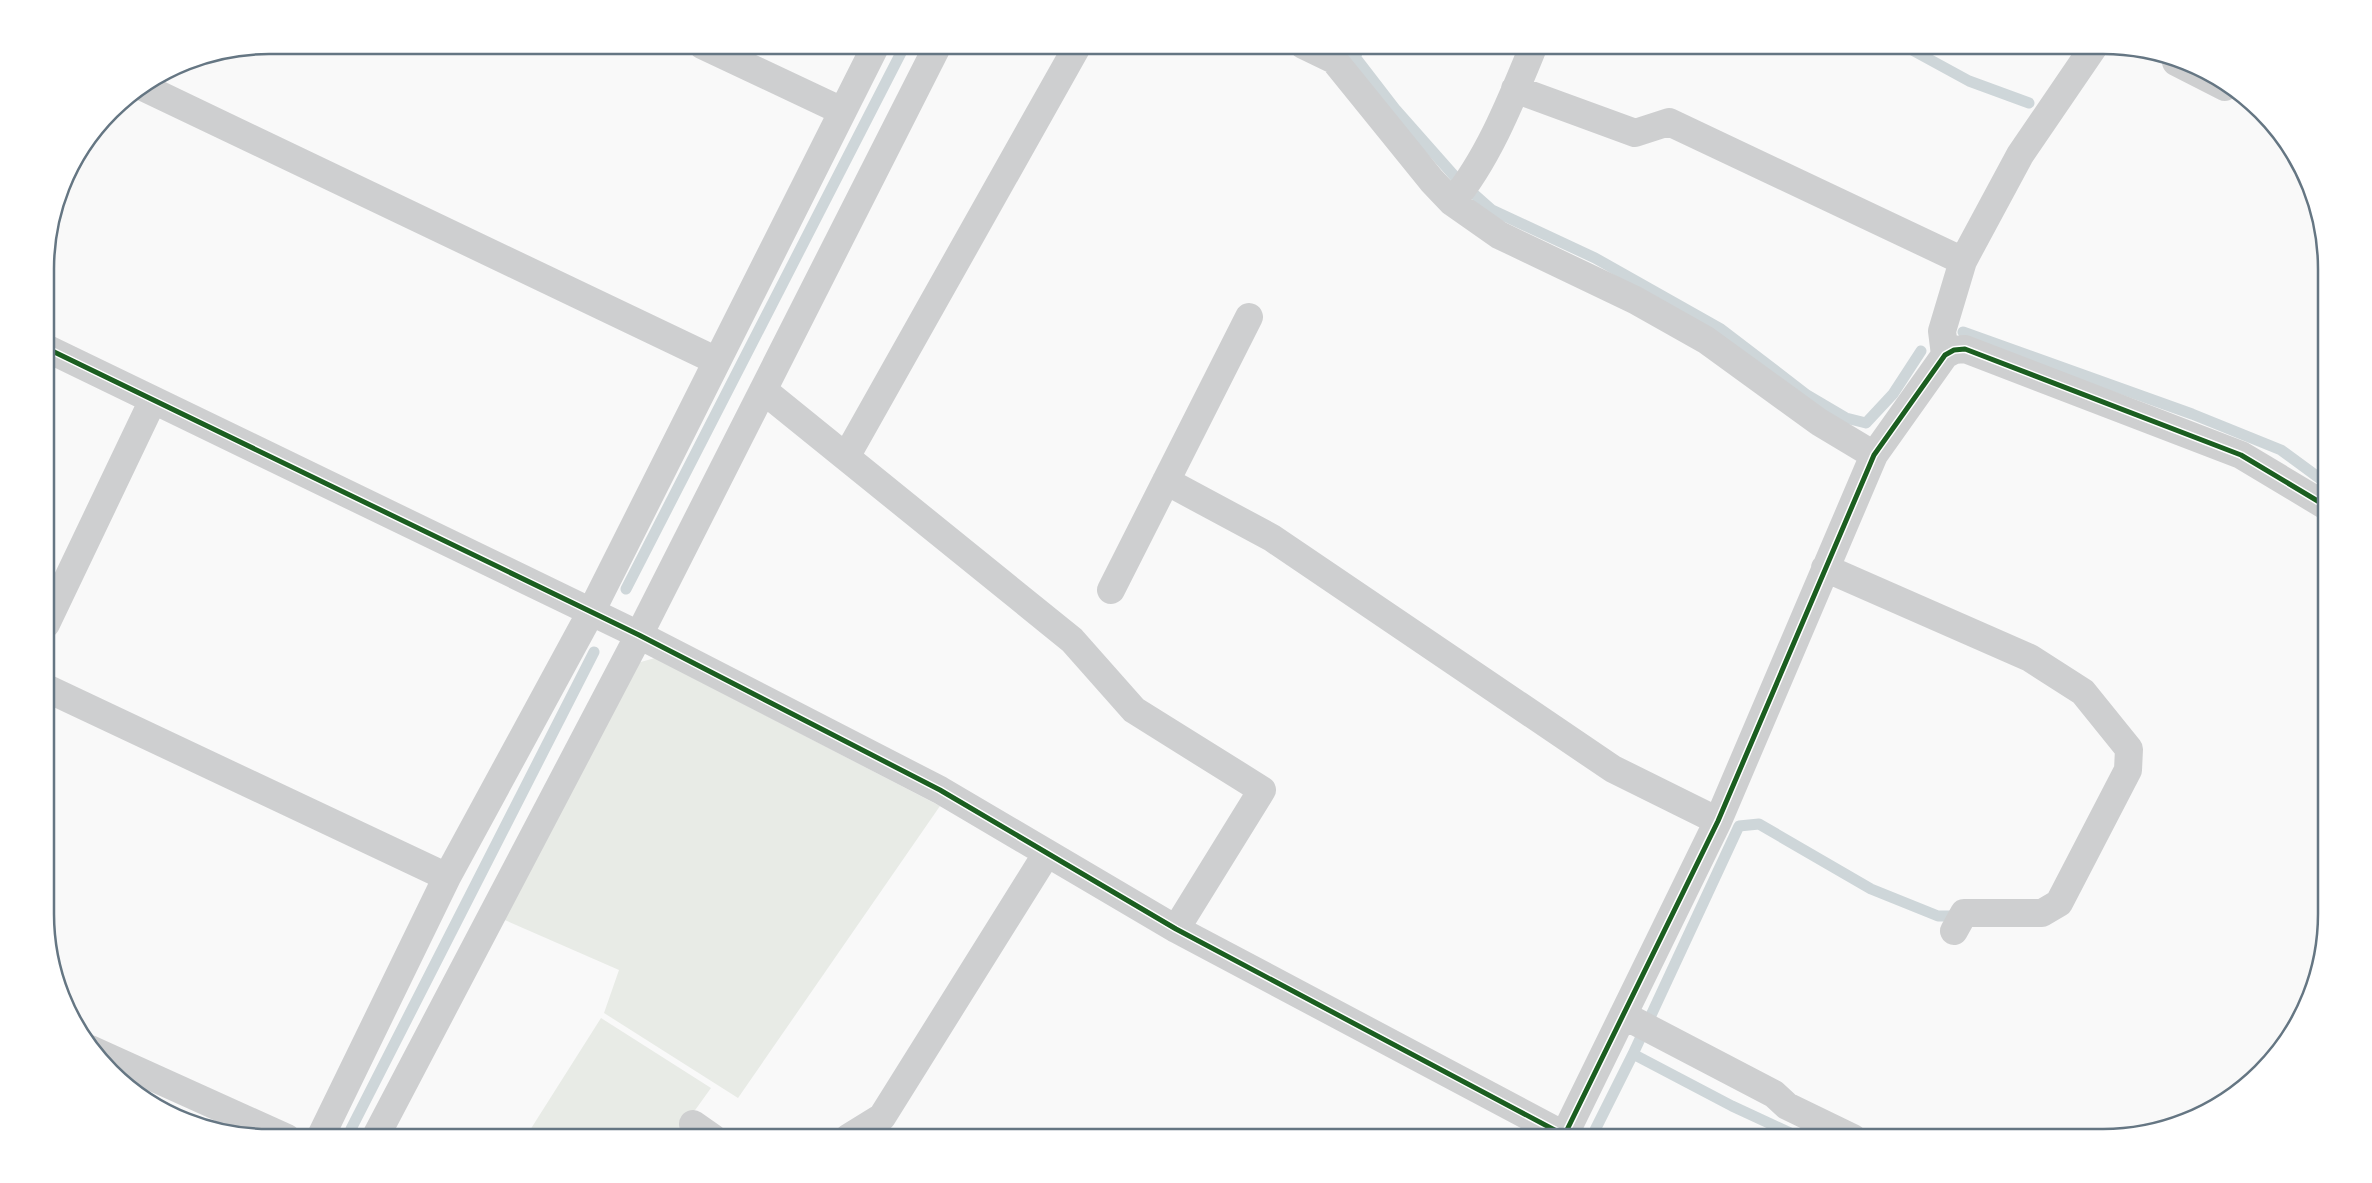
<svg xmlns="http://www.w3.org/2000/svg" width="2372" height="1183" font-family="Signika,sans-serif">
	<style>
		.green { fill: #e8ebe6 }
		.lines { fill: none; stroke-linecap: round; stroke-linejoin: round }
		.stream { stroke: #ced6d9; stroke-width: 11 }
		.minor { stroke: #cecfd0; stroke-width: 28 }
		.cycleway-casing { stroke: #fff; stroke-width: 8 }
		.cycleway { stroke: #1b5e20; stroke-width: 5 }
		.rim { fill: none; stroke: #657683; stroke-width: 2.5 }
	</style>
	<rect width="100%" height="100%" fill="#f9f9f9"/>
	<path class="green" d="M655,658L940,806L738,1098L604,1013L619,970L500,918L634,664Z
		M601,1018L711,1088L675,1138H525Z"/>
	<g class="lines">
		<path class="stream" d="M1341,45L1349,49L1396,110L1457,179L1492,210L1595,258L1721,329L1807,395L1846,418L1866,423L1893,394L1921,351
			M1903,45L1969,81L2029,103
			M1355,57L1361,45
			M1963,332L2192,414L2281,450L2326,483
			M626,589L905,45
			M1633,1054L1732,1106L1801,1138
			M351,1129L594,652
			M1591,1138L1633,1054L1739,826L1759,824L1871,889L1938,916H1950"/>
		<path class="minor" d="M702,45L842,111
			M1303,45L1334,60L1432,181L1452,202L1499,235L1635,300L1706,340L1819,422L1874,455
			M2176,62L2225,87
			M143,87L717,361
			M1515,89L1635,133L1669,122L1963,261
			M1452,202C1488,160 1513,96 1534,45
			M46,348L639,635L940,790L1176,929L1564,1135
			M1945,355L1942,331L1963,261L2020,155L2095,45
			M763,390L1072,640L1134,710L1262,790L1176,929
			M846,457L1078,45
			M1166,481L1272,538L1613,769L1718,821
			M1825,568L2030,658L2083,692L2129,749L2128,770L2059,903L2042,913H1964L1954,931
			M1111,590L1249,317
			M46,624L153,400
			M46,688L447,877
			M1623,1015L1774,1094L1787,1106L1853,1138
			M90,1049L287,1138
			M693,1124L713,1138
			M320,1138L447,877L591,612L876,45
			M375,1138L639,635L938,45
			M848,1138L882,1117L1047,853
			M1563,1138L1718,821L1874,455L1945,355L1954,350L1965,349L2241,455L2326,506"/>
		<defs>
			<path id="cycleway" d="M46,348L639,635L940,790L1176,929L1564,1135
				M1563,1138L1718,821L1874,455L1945,355L1954,350L1965,349L2241,455L2326,506"/>
		</defs>
		<use href="#cycleway" class="cycleway-casing"/>
		<use href="#cycleway" class="cycleway"/>
	</g>
	<path d="M0 0H2372V1183H0ZM269 54H2103A215 215 0 0 1 2318 269V914A215 215 0 0 1 2103 1129H269A215 215 0 0 1 54 914V269A215 215 0 0 1 269 54Z" fill="#fff" fill-rule="evenodd"/>
	<path class="rim" d="M269 54H2103A215 215 0 0 1 2318 269V914A215 215 0 0 1 2103 1129H269A215 215 0 0 1 54 914V269A215 215 0 0 1 269 54Z"/>
</svg>
